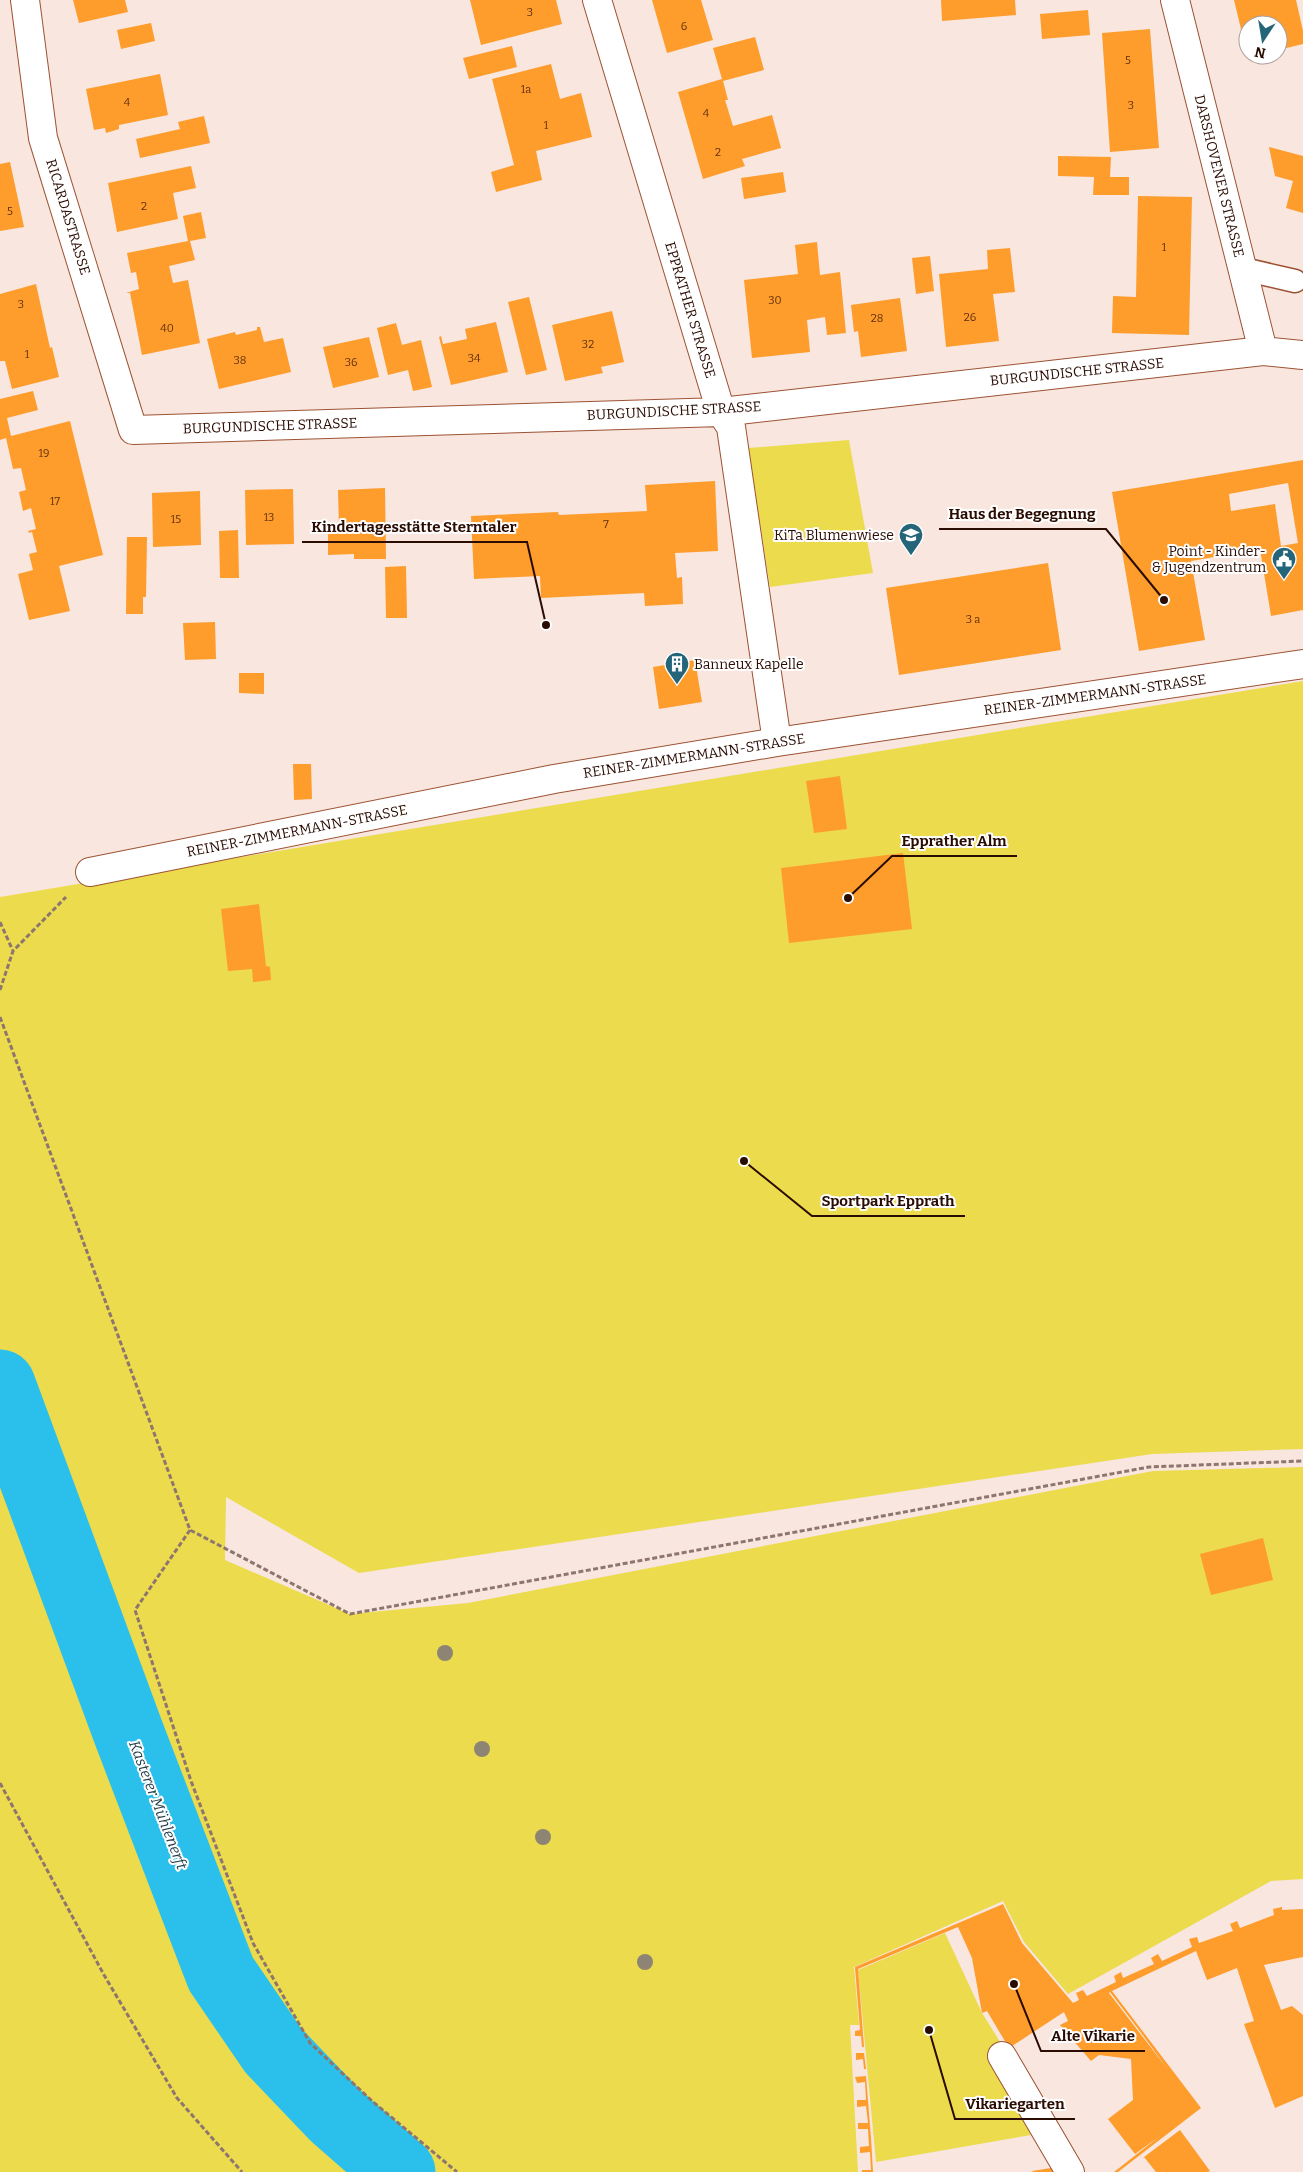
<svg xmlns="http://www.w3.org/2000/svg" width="1303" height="2172" font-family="Bitter,serif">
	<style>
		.green { fill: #ebdb4d }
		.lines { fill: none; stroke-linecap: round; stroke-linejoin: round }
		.river { stroke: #2bc0eb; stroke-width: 71 }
		.building { fill: #fe9c2c; fill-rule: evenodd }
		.lane-casing { stroke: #9d5233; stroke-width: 25 }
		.street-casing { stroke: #9d5233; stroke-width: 30 }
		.path { stroke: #8e766e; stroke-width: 3; stroke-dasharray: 5 2.5; stroke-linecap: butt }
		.lane { stroke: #fff; stroke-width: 22 }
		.street { stroke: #fff; stroke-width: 28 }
		.tree { fill: #8e8474 }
		.labels { text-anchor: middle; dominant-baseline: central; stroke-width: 4; stroke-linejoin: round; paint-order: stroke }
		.number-label { font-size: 11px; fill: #5f300c }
		.street-label { font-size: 14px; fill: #2a0c02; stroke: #fff }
		.poi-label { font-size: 14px; fill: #2a0c02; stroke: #fff; text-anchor: end }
		.water-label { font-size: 15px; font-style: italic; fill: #223e49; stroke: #fff }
		.leader { fill: none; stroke: #2a0c02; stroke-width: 2 }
		.callout-dot { fill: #2a0c02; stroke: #fff; stroke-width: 2 }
		.callout-label { font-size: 15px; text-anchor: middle; font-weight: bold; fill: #2a0c02; stroke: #fff; stroke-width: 4; stroke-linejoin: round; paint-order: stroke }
	</style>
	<rect width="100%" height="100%" fill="#f8e6df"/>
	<path class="green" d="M849,440L873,573L770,587L748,448Z
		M1303,681V1449L1152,1454L359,1573L226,1497L225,1560L350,1614L468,1603L1153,1471L1303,1467V1879L1271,1881L1068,1994L1024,1942L1003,1901L854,1967L859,2025H850L858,2172H0V897Z
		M945,1933L982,2013L1004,2048L991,2056L1031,2135L876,2162L858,1970Z"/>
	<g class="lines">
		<path class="river" d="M0,1385L129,1734L221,1974L273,2050L335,2115L400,2172"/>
	</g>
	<path class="building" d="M73,0H125L128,12L79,23Z
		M470,0H556L562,24L481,45Z
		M652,0H701L713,40L667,53Z
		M941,0H1015L1016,15L942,21Z
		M1234,0H1296L1303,31V44L1278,50V25H1248L1247,54Z
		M1088,10L1090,35L1042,39L1040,14Z
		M151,23L155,41L121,49L117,30Z
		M1150,29L1159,148L1110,152L1102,33Z
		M755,37L764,70L723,81L728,100H725L733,126L772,115L781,148L742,159L745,166L703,179L678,92L722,79L713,48Z
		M512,46L517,67L469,79L463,58Z
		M551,64L560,99L581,93L592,137L536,151L542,180L496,192L491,172L514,165L492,79Z
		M160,74L168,115L119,125V129L106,133L105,128L94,130L86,89Z
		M204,116L210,143L140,158L136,139L180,129L178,122Z
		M1269,147L1303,156V213L1286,208L1293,181L1275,176Z
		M1058,156L1111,157L1110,177H1129V195H1093L1094,177L1058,176Z
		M10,162L24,227L0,231V164Z
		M191,166L196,188L173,193L178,219L117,232L108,183Z
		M783,172L786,192L744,199L741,178Z
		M1138,196L1192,197L1189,335L1112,333L1113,296L1136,297Z
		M201,212L206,238L190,241L195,260L169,266L173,283L188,280L200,343L142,355L130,293H126L139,289L136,272L131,273L127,253L188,241L183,216Z
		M817,242L820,275L840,272L846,333L827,335L825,317L807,320L810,352L752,358L744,280L798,274L795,245Z
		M1010,248L1015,292L993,294L999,341L946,347L939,274L988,269L987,250Z
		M930,256L934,291L916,294L912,258Z
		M36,284L50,348L52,347L59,377L12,389L5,361H0V294Z
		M529,297L547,370L526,375L508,302Z
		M900,298L907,351L861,357L858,331L854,332L851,305Z
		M612,311L624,362L601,367L603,373L565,381L552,325Z
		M496,322L508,372L451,385L439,337L441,336L443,344L467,339L465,329Z
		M396,323L402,345L421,340L432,387L413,391L408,370L388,375L377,328Z
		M257,327H260L264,342L283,338L291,372L219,389L207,339L235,332L236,335L257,330Z
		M369,337L379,377L333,388L323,347Z
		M33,391L38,410L7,418L11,436L70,421L103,555L59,566L70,611L29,620L18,574L33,570L29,554L37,552L32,532L29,533L28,531L36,529L31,508L23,511L19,492L26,490L21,468L13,469L6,438L0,440V399Z
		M1303,460V610L1271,616L1260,549L1191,561L1205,640L1139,651L1112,492ZM1288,483L1298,543L1281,546L1275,504L1231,511L1229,494Z
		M715,481L718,551L675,553L677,578L682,577L683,604L645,606L644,593L541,598L540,576L474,579L471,516L558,512L559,515L647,511L645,485Z
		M385,488L386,559H354V554L328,555V527H339L338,490Z
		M293,489L294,544L246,545L245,490Z
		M200,491L201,545L153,547L152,493Z
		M238,530L239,578H220L219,531Z
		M127,537H147L146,597H143V614H126Z
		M1048,563L1061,650L899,675L886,588Z
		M406,566L407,618H386L385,567Z
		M215,622L216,659L185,660L183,623Z
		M695,660L702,702L659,709L653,667Z
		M239,673H264V694L239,693Z
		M293,764H311L312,799L294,800Z
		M840,776L847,829L814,833L806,781Z
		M903,853L912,929L789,943L781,868Z
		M259,904L266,966L270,967L271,980L253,982L252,969L228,971L221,909Z
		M1263,1538L1273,1580L1211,1595L1200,1554Z
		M1003,1904L1022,1943L1073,2003L1079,2000L1076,1993L1083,1990L1087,1996L1116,1982L1114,1976L1121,1972L1123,1978L1154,1964L1151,1958L1158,1954L1162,1961L1192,1947L1189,1939L1197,1937L1199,1943L1233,1931L1230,1924L1237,1921L1240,1928L1274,1915L1273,1909L1282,1907V1910L1303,1909V1957L1264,1965L1281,2010L1292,2006L1303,2015V2096L1275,2108L1244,2024L1254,2021L1237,1968L1207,1980L1196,1951L1112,1991L1201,2108L1118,2172H1114L1160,2136L1135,2154L1108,2119L1133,2100L1131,2059L1099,2055L1091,2061L1060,2025L1068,2021L1064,2012L1009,2048L987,2011L982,2013L972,1958L958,1927L858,1969L864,2047H862L861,2036H855V2031L860,2030L855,1967ZM1110,1992L1139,2030L1169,2071L1109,1993Z
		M856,2053H864L866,2069H864L863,2059L856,2060Z
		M866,2076L871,2138L873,2172H862V2170H871L870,2152L860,2153V2147L869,2146L868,2129H858V2123H868L866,2106L857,2107V2100H866L865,2082L857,2083L855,2077Z
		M1180,2130L1210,2171L1208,2172H1156L1144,2157Z
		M1051,2168L1053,2172H1033L1032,2171Z"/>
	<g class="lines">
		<defs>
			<path id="lane" d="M1243,269L1295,281"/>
			<path id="street" d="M25,0L43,138L133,430L721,412L1263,351L1303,355
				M597,0L721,412L731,427L777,742
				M1175,0L1263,351
				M90,872L554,779L777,742L1303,664
				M1002,2056L1070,2172"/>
		</defs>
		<use href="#lane" class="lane-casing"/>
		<use href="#street" class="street-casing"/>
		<path class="path" d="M0,922L13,951
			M0,990L13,951L66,897
			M0,1017L190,1530L350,1614L1149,1467L1303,1461
			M190,1530L135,1610L191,1781L253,1943L310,2043L372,2101L457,2172
			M0,1783L104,1975L177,2098L242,2172"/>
		<use href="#lane" class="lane"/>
		<use href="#street" class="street"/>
	</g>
	<g class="tree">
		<circle cx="445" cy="1653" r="8"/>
		<circle cx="482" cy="1749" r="8"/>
		<circle cx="543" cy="1837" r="8"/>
		<circle cx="645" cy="1962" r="8"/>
	</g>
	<defs>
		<symbol id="school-pin" viewBox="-11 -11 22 30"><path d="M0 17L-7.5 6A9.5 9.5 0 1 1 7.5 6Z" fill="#246579" stroke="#fff"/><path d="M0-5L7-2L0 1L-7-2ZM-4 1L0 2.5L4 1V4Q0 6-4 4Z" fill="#fff"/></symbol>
		<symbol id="civic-pin" viewBox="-11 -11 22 30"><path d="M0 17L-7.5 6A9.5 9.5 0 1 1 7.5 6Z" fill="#246579" stroke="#fff"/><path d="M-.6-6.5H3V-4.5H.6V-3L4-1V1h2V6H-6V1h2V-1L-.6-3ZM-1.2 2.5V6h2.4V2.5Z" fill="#fff"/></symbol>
		<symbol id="building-pin" viewBox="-11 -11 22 30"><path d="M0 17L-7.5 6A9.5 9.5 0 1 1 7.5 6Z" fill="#246579" stroke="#fff"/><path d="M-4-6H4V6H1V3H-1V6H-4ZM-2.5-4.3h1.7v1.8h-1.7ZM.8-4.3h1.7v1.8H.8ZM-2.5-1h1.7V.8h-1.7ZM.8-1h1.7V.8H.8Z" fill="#fff"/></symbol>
	</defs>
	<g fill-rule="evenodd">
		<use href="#school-pin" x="897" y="521" width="28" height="38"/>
		<use href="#civic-pin" x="1270" y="545" width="28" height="38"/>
		<use href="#building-pin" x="663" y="650" width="28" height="38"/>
	</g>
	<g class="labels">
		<g class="number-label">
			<text x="530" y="12">3</text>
			<text x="684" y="26">6</text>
			<text x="1128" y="60">5</text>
			<text x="526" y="89">1a</text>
			<text x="127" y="102">4</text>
			<text x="1131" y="105">3</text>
			<text x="706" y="113">4</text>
			<text x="546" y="125">1</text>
			<text x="718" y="152">2</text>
			<text x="144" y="206">2</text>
			<text x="10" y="211">5</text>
			<text x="1164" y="247">1</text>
			<text x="775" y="300">30</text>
			<text x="21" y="304">3</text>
			<text x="970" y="317">26</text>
			<text x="877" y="318">28</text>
			<text x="167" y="328">40</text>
			<text x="588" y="344">32</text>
			<text x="27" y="354">1</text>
			<text x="474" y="358">34</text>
			<text x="240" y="360">38</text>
			<text x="351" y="362">36</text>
			<text x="44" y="453">19</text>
			<text x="55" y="501">17</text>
			<text x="269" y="517">13</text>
			<text x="176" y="519">15</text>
			<text x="606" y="524">7</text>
			<text x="973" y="619">3 a</text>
		</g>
		<g class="street-label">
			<text transform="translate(1219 176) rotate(76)">DARSHOVENER STRASSE</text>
			<text transform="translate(68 217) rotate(73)">RICARDASTRASSE</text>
			<text transform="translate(690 310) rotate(73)">EPPRATHER STRASSE</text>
			<text transform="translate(1077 372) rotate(-6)">BURGUNDISCHE STRASSE</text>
			<text transform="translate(674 411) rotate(-3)">BURGUNDISCHE STRASSE</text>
			<text transform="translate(270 426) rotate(-2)">BURGUNDISCHE STRASSE</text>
			<text transform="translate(1095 695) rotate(-8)">REINER-ZIMMERMANN-STRASSE</text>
			<text transform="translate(694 756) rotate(-9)">REINER-ZIMMERMANN-STRASSE</text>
			<text transform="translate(297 831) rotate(-11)">REINER-ZIMMERMANN-STRASSE</text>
		</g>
		<g class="poi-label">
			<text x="894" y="535">KiTa Blumenwiese</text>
			<text x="1266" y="551">Point - Kinder-<tspan x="1266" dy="16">&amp; Jugendzentrum</tspan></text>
			<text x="694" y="664" text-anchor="start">Banneux Kapelle</text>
		</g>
		<g class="water-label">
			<text transform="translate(158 1805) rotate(69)">Kasterer Mühlenerft</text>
		</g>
	</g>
	<path class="leader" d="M1164 600L1106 529H939M546 625L527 542H302M848 898L892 856H1017M744 1161L812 1216H965M1014 1984L1041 2051H1145M929 2030L955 2119H1075"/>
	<g class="callout-dot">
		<circle cx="1164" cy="600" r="5"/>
		<circle cx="546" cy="625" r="5"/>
		<circle cx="848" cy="898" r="5"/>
		<circle cx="744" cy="1161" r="5"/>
		<circle cx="1014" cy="1984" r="5"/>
		<circle cx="929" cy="2030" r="5"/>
	</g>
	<g class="callout-label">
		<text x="1022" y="519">Haus der Begegnung</text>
		<text x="414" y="532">Kindertagesstätte Sterntaler</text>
		<text x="954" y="846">Epprather Alm</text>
		<text x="888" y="1206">Sportpark Epprath</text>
		<text x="1093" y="2041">Alte Vikarie</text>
		<text x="1015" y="2109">Vikariegarten</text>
	</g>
	<g transform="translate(1263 40) rotate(192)"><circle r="24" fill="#ffffff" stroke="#aa9e9a"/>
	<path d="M0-4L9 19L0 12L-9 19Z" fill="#246579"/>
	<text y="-8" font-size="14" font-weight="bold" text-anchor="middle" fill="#2a0c02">N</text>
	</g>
</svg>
